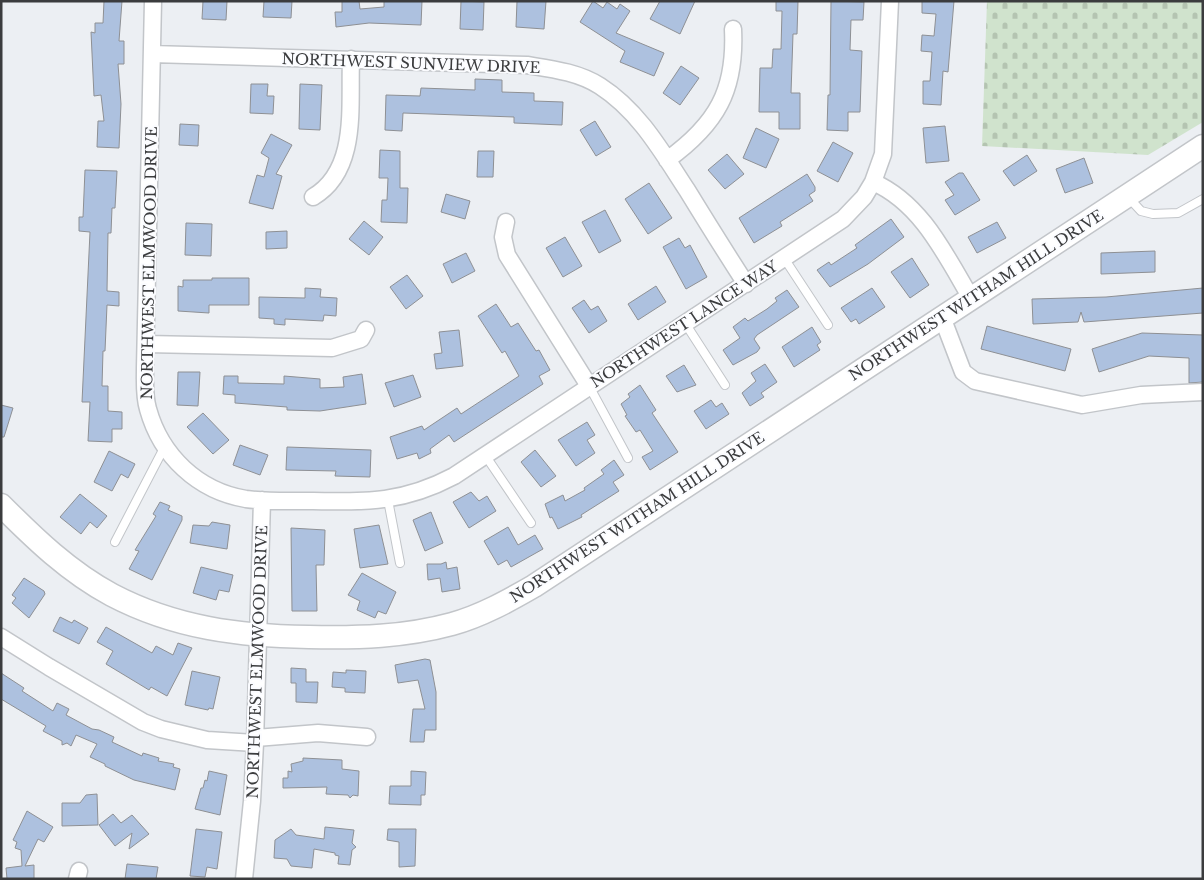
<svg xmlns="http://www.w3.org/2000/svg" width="1204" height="880" font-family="'Libre Baskerville',serif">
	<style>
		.cemetery { fill: url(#cemetery-stones) }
		.building { fill: #adc1df; stroke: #8e9094 }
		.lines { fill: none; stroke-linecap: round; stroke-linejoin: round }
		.lane-casing { stroke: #c2c5c9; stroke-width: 10 }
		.street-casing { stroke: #c2c5c9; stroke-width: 19 }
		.secondary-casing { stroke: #c2c5c9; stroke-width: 25 }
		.lane { stroke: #fff; stroke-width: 8 }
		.street { stroke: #fff; stroke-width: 16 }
		.secondary { stroke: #fff; stroke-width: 22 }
		.labels { text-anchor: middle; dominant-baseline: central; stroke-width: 4; stroke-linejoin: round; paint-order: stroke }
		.street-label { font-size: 15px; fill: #3b3c3e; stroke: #fbfcff }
	</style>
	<defs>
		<pattern id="cemetery-stones" width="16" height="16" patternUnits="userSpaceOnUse" patternTransform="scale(1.25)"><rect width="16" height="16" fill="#d0e3cd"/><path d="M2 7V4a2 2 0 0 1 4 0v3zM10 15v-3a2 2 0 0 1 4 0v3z" fill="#b4c4b1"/></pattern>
	</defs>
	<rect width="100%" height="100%" fill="#eceff3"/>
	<path class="cemetery" d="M987,1H1203V122L1148,155L982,146Z"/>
	<path class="building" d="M104,1H122L119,41H124V64H118L121,104L119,148L97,147L98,121H104L101,95L94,96L91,32L95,33V23H103Z
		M203,1H227L226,20L202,19Z
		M264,1H292L291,18L263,17Z
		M342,1H359L360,9L384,7V1H422L421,25L369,23L336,27L335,12H342Z
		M461,1L484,2L483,30L460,29Z
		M517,1H546L544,29L516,27Z
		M593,1L603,8L607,2L617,9L620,4L630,11L616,33L664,53L654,76L620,62L625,51L580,22Z
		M660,1H695L680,34L650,19Z
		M776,1H798L797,34H793L791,93H800V129H779V112H759L760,68H772L773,49H781L782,11H776Z
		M831,1L864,2L863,20H851L850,50L862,51L860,112H848V131L827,130L828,95H830Z
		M922,1H954L948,72L943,71L941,105L923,104V81H930L932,52L921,51L922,35L934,36L936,14L922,13Z
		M681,66L699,78L680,105L663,93Z
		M475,79L502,80V92L534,93V101L563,102L562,125L514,123V117L403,113L402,131L385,130L386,95L420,96L421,88L475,90Z
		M251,84H268L267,96H274L273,114L250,113Z
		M300,84L322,85L320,130L299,129Z
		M595,121L611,147L596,156L580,130Z
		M180,124L199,125L198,146L179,145Z
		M945,126L949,161L926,163L923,128Z
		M756,128L779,139L766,168L743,158Z
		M271,134L292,145L276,174L282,176L273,209L249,203L257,175L264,177L269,158L261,153Z
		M833,142L853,153L838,182L817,171Z
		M380,150L400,151V188H408L407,223L381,222L382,200H387L388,178H379Z
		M478,151H494L493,177H477Z
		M727,154L744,174L725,189L708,170Z
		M1027,155L1037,171L1014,186L1003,171Z
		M1084,158L1093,183L1065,193L1056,169Z
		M85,170L117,171L115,208H112L111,233H108L107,291L119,292V306L107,305L105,351H103L102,386H108V411L122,412V429H112V442L88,441L90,402H82L90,232L79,231V217H83Z
		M959,173H963L980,200L955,215L945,200L954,195L945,182Z
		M807,174L815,187V191L809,195L813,201L780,222L782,226L754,243L739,218Z
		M649,183L672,218L648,234L625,199Z
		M446,194L470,201L465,219L441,212Z
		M605,210L621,241L599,253L582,222Z
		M891,219L904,237L868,264L830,287L817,270L829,262L831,265L857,248L855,245Z
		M364,221L383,237L369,255L349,239Z
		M997,222L1006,238L977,253L968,237Z
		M186,223L212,224L211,256L185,255Z
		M287,231V248L266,249V232Z
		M565,237L582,266L563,277L546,248Z
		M679,238L685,248L690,245L707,277L686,289L663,247Z
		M1155,251V272L1101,274V253Z
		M466,253L475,271L452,283L443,264Z
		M912,258L929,285L910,298L891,272Z
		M407,275L423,296L406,309L390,287Z
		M212,278H249V305H209V313L178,311V286L183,287V280H212Z
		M656,286L666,302L638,320L628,304Z
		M305,288L321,289L320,297L337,298L336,316L324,315L323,321L285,319V325L274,324V319L259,318V297L305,298Z
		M872,288L885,307L859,324L856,319L851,322L841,308Z
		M1203,288V313L1084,322L1081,312L1078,322L1033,324L1032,299L1106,297Z
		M787,290L799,307L757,335L754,339L760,348L757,352L733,365L723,350L740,338L733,327L745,318L748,321L767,309L777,301L775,298Z
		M584,300L591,310L598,306L607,321L589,333L572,308Z
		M496,304L511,327L518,323L536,351L539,350L550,370L539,376L543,384L454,442L449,435L430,449L431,453L419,459L417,453L397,459L390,437L422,426L424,430L457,408L461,414L519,376L505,351L502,353L478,316Z
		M987,326L1071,349L1065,371L981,349Z
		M812,327L821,342L817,345L820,350L794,367L782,347Z
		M459,330L463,366L436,369L434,354L442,353L439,332Z
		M1142,333L1203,335V382L1189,383V358L1149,356L1099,372L1092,349Z
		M765,364L777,382L761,393L764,397L750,406L742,393L756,381L751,373Z
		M684,365L696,385L677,392L666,376Z
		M178,372H200L198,406L177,405Z
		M362,374L366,404L320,411L287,410V407L235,403V395L223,394L224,376H238V383L284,384V376L320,379V388L344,387L343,377Z
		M413,375L421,397L394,407L385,383Z
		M640,385L656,410L652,413L678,452L650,470L642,457L653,451L640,430L636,432L625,416L627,415L621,404L630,397L628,394Z
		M711,400L716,407L722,403L729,414L706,429L694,411Z
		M1,405L13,408L4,437H1Z
		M203,413L229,440L213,454L187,427Z
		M587,422L595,435L587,440L595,453L576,466L558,440Z
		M240,445L268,455L260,475L233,465Z
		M287,447L371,450L370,477L335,476L336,471L286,470Z
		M535,450L556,476L541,487L521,462Z
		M109,451L135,464L128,478L121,474L112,491L94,482Z
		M614,460L624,475L613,482L619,491L581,515L582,517L558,529L552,517L550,518L545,504L563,495L565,501L585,490L584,488L604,474L601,470Z
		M471,492L479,501L487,496L496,511L469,528L453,502Z
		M80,494L107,516L97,528L90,522L81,534L60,517Z
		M160,502L170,506L168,510L182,516V520L152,580L129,569L139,551L135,550L156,516L153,514Z
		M431,512L443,543L425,551L413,520Z
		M212,522L230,525L227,549L190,543L193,525L209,526Z
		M379,525L388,564L360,568L354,529Z
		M508,527L518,545L535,535L543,549L511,567L507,560L498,565L484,541Z
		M291,528L325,530L324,565H316L317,611H292Z
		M446,562L447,569L457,567L460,589L442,592L440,578L428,580L427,564H441Z
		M201,567L233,575L229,592L219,590L216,600L193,593Z
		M362,573L396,592L386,614L378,611L375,618L357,610L360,601L348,595Z
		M24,578L44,591L45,594L29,618L12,603L16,598L12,595Z
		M60,617L72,623L74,620L88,628L79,644L53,631Z
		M106,627L152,653L156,646L173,655L178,643L192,648L167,696L151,687L149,690L106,664L113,651L97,642Z
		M425,659L430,660L436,692V730H425L424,742H410L413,709H425L418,680L398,683L395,665Z
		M291,668L306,669V682H318L317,703L296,702V683H291Z
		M346,670L366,671L365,693L345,692V688L332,687L333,672L346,673Z
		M192,671L220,677L213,709L209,708L208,710L185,705Z
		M1,673L24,688L22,691L53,711L57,703L69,709L66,715L92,729L99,730L114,737L112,742L142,756L143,753L159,758L158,761L174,764L173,767L180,769L175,790L134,780L105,766V764L90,757L97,744L76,735L71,746L67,743L62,745V741L43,731L46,726L1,699Z
		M303,758L342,760V769L359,771L358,796L353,795L350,798L348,795L326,794L327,787L283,788V778H288V771L292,772L291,764L303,761Z
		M209,771L227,775L220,815L195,809L201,788H203L205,780L207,781Z
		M411,771L426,772L425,795H421V805L389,804L390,786H411Z
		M97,794L98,825L62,826V803H80L86,795Z
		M27,811L53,827L44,842L38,839L25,866L34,865V879H7L6,868L22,866L21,850L15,848L17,842L13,840Z
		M113,814L121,823L132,815L149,834L129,849L132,833L115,846L99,825Z
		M325,827L354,830L352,843L356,847L352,850L350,865L338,864L339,856L335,855V853L314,849L312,868L291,866L287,859L274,858L275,840L291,829L296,835L324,839Z
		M196,829L222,832L217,869L207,867L205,877L190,876Z
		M388,829H416L415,866L399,867V842L387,840Z
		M127,864L158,867L156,879H125Z"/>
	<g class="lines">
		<defs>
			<path id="lane" d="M1128,197L1141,211L1153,214L1178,213L1203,199
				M784,258L828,325
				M685,323L725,385
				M589,386L628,458
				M485,455L531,523
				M388,500L400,563
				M115,542L165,446"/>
			<path id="street" d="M153,1L145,368C145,382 144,396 148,409C161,456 198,491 246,499C268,502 290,501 311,501C367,502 403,503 454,476L843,219L864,197L873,182L883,154L890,1
				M152,54L527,65C552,69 578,72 600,86C639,111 662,152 687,190C706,221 726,253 746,284
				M667,160C717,124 736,90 733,29
				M873,182C921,203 945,254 971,298
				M313,197C359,170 349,105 351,59
				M506,222L503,237L507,255L589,386
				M942,317L963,372L975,381L1082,405L1141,395L1203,392
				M146,344L332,348L361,339L366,330
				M1,637L49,667L143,722L161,729L207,740L255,743
				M256,738L318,733L367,737
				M77,879L79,871
				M244,879L252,801L255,743L262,500"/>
			<path id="secondary" d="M1,505C35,539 69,572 112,595C175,628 240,636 309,637C358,638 404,637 452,624C481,616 508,601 534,586L1203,146"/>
		</defs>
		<use href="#lane" class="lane-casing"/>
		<use href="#street" class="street-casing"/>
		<use href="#secondary" class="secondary-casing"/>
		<use href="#lane" class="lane"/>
		<use href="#street" class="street"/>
		<use href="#secondary" class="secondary"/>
	</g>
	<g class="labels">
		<g class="street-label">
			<text transform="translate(411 63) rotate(2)">NORTHWEST SUNVIEW DRIVE</text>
			<text transform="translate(149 263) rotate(-89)">NORTHWEST ELMWOOD DRIVE</text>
			<text transform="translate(976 295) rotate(-33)">NORTHWEST WITHAM HILL DRIVE</text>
			<text transform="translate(684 324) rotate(-33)">NORTHWEST LANCE WAY</text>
			<text transform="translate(637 517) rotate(-33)">NORTHWEST WITHAM HILL DRIVE</text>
			<text transform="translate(257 662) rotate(-88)">NORTHWEST ELMWOOD DRIVE</text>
		</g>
	</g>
	<rect width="1204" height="880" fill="none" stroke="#3b3c3e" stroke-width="5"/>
</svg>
